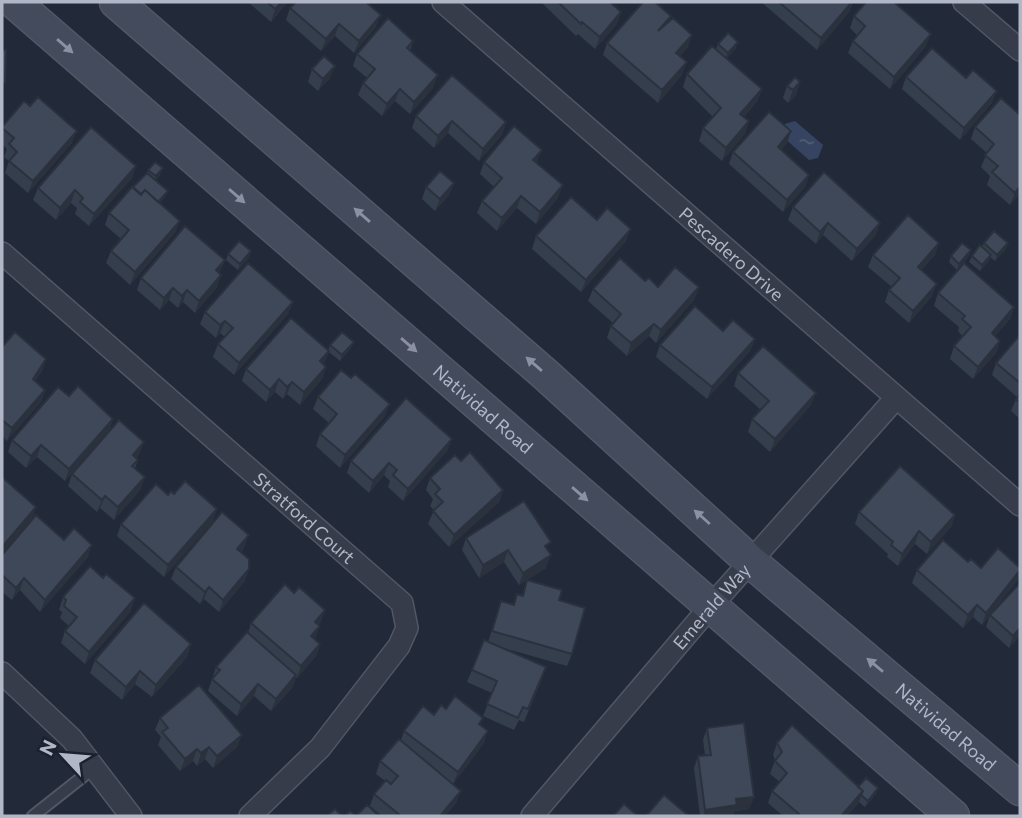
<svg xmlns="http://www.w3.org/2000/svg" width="1022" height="818" font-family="Commissioner,sans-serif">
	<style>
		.water { fill: url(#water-ripples) }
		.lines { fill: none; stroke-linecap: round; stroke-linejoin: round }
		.service-casing { stroke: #515765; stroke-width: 14 }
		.minor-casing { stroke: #515765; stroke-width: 24 }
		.secondary-casing { stroke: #515765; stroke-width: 35 }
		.service { stroke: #363c4a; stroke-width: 10 }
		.minor { stroke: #363c4a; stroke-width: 21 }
		.secondary { stroke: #444b5d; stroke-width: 32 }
		.wall { fill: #353e4d }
		.shaded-wall { fill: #2b323e }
		.building { fill: #3e4859; stroke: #2b323e; stroke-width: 2 }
		.oneway { fill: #8b91a1 }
		.labels { text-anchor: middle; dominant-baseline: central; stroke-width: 5; stroke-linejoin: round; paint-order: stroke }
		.street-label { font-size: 18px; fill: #b1b7c6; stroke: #1b222f }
	</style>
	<defs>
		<pattern id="water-ripples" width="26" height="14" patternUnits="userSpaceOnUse" patternTransform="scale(1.75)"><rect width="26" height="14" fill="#364461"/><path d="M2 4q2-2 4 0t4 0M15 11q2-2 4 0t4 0" fill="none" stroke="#515d76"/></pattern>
	</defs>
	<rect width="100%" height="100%" fill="#222a3a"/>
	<path class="water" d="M795,121L823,145L818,158L809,160L782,136L785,124Z"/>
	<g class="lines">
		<defs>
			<path id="service" d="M33,816L95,767"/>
			<g id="minor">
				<path id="s1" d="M443,2L1020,505"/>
				<path d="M964,2L1020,50"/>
				<path id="s2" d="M2,253L402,603L407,628L399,646L320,748L250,816"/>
				<path d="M2,673L72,739L131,816"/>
				<path id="s3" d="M532,816L710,607L896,398"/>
			</g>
			<g id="secondary">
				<path id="s4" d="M14,2L953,816"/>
				<path id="s5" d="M116,2L546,375L751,562L1020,789"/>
			</g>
		</defs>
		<use href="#service" class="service-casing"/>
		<use href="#minor" class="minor-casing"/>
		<use href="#secondary" class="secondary-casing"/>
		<use href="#service" class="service"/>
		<use href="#minor" class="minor"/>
		<use href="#secondary" class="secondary"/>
	</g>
	<path class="wall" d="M248,2H288L271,22Z
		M542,2H610L617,24L595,49L578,34L576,36L542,3Z
		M761,2H853L849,12L817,50Z
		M290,8L376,27L354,53L335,36L321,51L286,20Z
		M854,16L926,46L890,89L848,53L853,41L857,35L850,28Z
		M669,21L688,47L680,56L682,75L658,103L603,55L607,43Z
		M413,41L410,51L433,88L410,114L395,101L382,116L358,95L363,83L367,78L353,66L357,54Z
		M718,44L736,48L727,58L762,89L757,101L744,117L749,121L745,134L722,161L699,141L703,128L713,117L683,87L687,74L716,49Z
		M312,69L330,78L318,91L308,82Z
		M906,77L966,78L992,103L960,140L902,89Z
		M800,82L796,95L788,103L783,98L787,86Z
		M1001,98L1020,193L1010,205L987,185L990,176L981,167L987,153L971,139L975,127Z
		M416,116L506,122L502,135L479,161L448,133L434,148L412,128Z
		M2,127L72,143L28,193L5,173L9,161L4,157L7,149L2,144Z
		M791,131L787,143L781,150L809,175L805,187L783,212L729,164L733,152Z
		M484,162L537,163L558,198L536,224L517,208L497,231L477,213L482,201L494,187L480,174Z
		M136,166L132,178L89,226L75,214L77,208L71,203L56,220L33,200L38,188Z
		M148,170L160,175L156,180L168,191L165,197L160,203L180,221L175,233L130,285L106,263L111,251L121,239L105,225L109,213L147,173Z
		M454,183L449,195L435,211L422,199L426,187Z
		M793,207L876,235L852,261L823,235L816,244L788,220Z
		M597,220L626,241L581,292L532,249L536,236Z
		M984,243L1006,249L995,261L990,257L989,261L980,271L969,262L972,256L982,247Z
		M971,250L969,256L957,270L949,262L951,256Z
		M228,254L249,258L238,270L226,260Z
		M873,255H935L921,270L932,296L909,323L885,302L889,290L892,287L868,267Z
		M225,260L219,273L221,275L217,287L195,313L183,302L178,308L169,300L160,310L137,290L141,278Z
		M645,281L658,287H699L694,300L656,343L649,336L627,356L607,338L611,326L613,323L588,301L593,289Z
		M938,293L1014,307L1010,319L995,336L1000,341L996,353L973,379L950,359L954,346L963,337L958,331L959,327L934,306Z
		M293,302L288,314L234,375L213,357L218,344L225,337L220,333L216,338L200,324L205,312Z
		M723,331L755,339L750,351L707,399L656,357L660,345Z
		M1020,335V419L1011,411L1017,397L992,375L996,363Z
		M330,345L351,348L340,361L329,352L323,365L326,367L322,379L300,405L287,394L283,399L275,392L266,402L242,381L246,369L328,351Z
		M2,347L46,359L42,371L35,381L45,390L41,402L7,441L2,436Z
		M738,373L811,405L770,452L748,432L752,419L761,410L734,386Z
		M69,396L113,419L109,431L65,481L37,457L26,468L8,452L12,440Z
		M318,397L385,416L340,468L316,446L320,434L329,423L313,409Z
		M452,439L447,451L403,501L388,487L390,481L384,475L369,493L347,473L351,461Z
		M144,442L139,454L136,458L138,460L135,468L141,489L114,520L100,508L97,512L68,486L72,474Z
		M461,461L503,490L499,502L449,547L428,524L434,510L430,506L433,499L426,490L430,478Z
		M168,495L213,521L164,577L117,536L121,524Z
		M859,512L955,515L951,527L927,554L915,544L898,566L887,557L888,554L855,524Z
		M466,538L547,550L546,568L519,585L504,562L479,578L462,550Z
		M64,540L88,557L40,612L20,590L12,600L2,592V555Z
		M244,548L241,552L245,581L219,612L204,599L200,604L171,579L176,567Z
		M968,562L981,568H1020V571L1017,581L982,625L973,617L963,628L912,583L917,570Z
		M527,580L559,600L572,654L567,666L497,646L542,679L524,722L519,720L514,730L483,716L492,693L467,682L472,670L488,642L501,601L513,605L517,594L522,596Z
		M1020,583V636L1009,648L986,627L990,615Z
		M63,597L131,611L85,664L61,643L65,631L69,626L60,618L62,612L59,610Z
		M321,622L318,625L315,639L320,644L316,656L297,678L296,677L292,688L271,711L254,696L237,716L208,691L216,667L248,633L251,623Z
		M191,644L187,657L152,697L135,684L122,700L90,673L95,660Z
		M446,709L480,725L484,743L453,784L461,791L456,803L445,816H382L370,806L374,794L385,781L376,774L380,761L401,740L404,731Z
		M160,718L237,747L213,768L205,759L197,766L193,761L180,771L158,745L161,737L155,730Z
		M707,728L754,797L749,809L735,811L733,816H700L694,768L698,756L705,755L703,740Z
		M777,743L858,787L876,794L865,807L859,802L847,816H783L768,803L772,791L780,782L770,774L775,760L773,755Z"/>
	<path class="shaded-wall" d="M282,2H288L271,22L275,9Z
		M852,2L849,12L817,50L821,38Z
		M621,12L617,24L595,49L600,37Z
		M381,15L376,27L354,53L359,41Z
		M339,24L335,36L321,51L326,39Z
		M931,34L926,46L890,89L894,77Z
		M692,35L688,47L672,65L676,53Z
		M738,42L736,48L725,60L728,53Z
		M687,62L682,75L658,103L662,90Z
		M335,66L330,78L318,91L323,79Z
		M438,75L433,88L410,114L414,102Z
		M800,82L796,95L788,103L793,90Z
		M400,89L395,101L382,116L387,104Z
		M762,89L757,101L736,126L740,114Z
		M997,91L992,103L960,140L964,128Z
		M452,121L448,133L434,148L438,136Z
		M749,121L745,134L722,161L726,148Z
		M506,122L502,135L479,161L483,149Z
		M77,131L72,143L28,193L33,181Z
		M791,131L787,143L773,159L778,147Z
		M542,150L537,162L529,172L533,160Z
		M136,166L132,178L89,226L94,214Z
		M163,168L160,175L154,182L156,176Z
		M809,175L805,187L783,212L787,200Z
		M454,183L449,195L435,211L440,199Z
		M563,185L558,198L536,224L540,212Z
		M1020,186V193L1010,205L1015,193Z
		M75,190L71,203L56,220L60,208Z
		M168,191L165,197L152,212L155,206Z
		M521,196L517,208L497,231L502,218Z
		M180,221L175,233L130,285L135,272Z
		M828,223L823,235L816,244L820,232Z
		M880,223L876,235L852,261L857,249Z
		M631,229L626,241L581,292L586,280Z
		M939,243L935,255L913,280L918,267Z
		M1008,243L1006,249L995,261L997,255Z
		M971,250L969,256L957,270L959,264Z
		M251,251L249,258L238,270L240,264Z
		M991,255L989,261L980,271L982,265Z
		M225,260L220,272L212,282L216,270Z
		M221,275L217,287L195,313L199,301Z
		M937,284L932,296L909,323L913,311Z
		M699,287L694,300L656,343L661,330Z
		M173,288L169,300L160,310L164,298Z
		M187,290L183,302L178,308L182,296Z
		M293,302L288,314L234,375L239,363Z
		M1014,307L1010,319L987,346L992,333Z
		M225,321L220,333L216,338L220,325Z
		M654,324L649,336L627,356L631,343Z
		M755,339L750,351L707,399L712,387Z
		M1000,341L996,353L973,379L978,367Z
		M354,342L351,348L340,361L342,355Z
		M329,351L324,363L315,374L320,361Z
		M46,359L42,371L28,391L33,379Z
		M326,367L322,379L300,405L304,392Z
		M279,379L275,392L266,402L270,390Z
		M292,382L287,394L283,399L287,387Z
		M45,390L41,402L7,441L12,428Z
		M816,393L811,405L770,452L775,439Z
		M390,404L385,416L340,468L345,455Z
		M113,419L109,431L65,481L69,469Z
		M452,439L447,451L403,501L408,489Z
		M144,442L139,454L128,467L133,455Z
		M41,445L37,457L26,468L31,456Z
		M389,463L384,475L369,493L373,481Z
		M145,477L141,489L114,520L118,507Z
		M503,490L499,502L449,547L454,535Z
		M105,496L100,508L97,512L102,500Z
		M36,507L32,520L2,554V547Z
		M217,509L213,521L164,577L168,565Z
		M955,515L951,527L927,554L931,542Z
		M919,531L915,544L898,566L902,554Z
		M249,535L244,548L233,561L237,549Z
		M92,545L88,557L40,612L45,600Z
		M508,550L504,562L479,578L483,565Z
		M551,555L546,568L519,585L523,573Z
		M249,569L245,581L219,612L223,600Z
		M1020,570L1017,581L982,625L986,613Z
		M24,578L20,590L12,600L16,588Z
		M209,587L204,599L200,604L205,592Z
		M135,598L131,611L85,664L89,652Z
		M977,605L973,617L963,628L968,615Z
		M325,610L321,622L310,634L315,622Z
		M320,626L315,639L307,648L311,636Z
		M1020,628V636L1009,648L1013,636Z
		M191,644L187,657L152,697L156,685Z
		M320,644L316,656L297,678L301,666Z
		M140,671L135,684L122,700L126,687Z
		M296,675L292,688L271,711L276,699Z
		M258,684L254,696L237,716L241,704Z
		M488,731L484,743L453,784L458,772Z
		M242,735L237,747L213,768L217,756Z
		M209,747L205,759L197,766L201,753Z
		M197,749L193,761L180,771L185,759Z
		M878,788L876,794L865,807L868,801Z
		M461,791L456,803L445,816H440Z
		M863,791L858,804L847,816H841Z
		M754,797L749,809L735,811L733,816H703L705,810L736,799Z"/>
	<path class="building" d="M267,2H282L275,9Z
		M296,2H366L381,15L359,41L339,24L326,39L290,8Z
		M558,2H610L621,12L600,37L582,22L581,24Z
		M643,2H655L671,16L658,31L673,18L692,35L676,53L687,62L662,90L607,43Z
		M779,2H852L821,38Z
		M866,2H894L931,34L894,77L853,41L865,26L854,16Z
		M388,18L413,41L407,48L438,75L414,102L400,89L387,104L363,83L375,69L357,54Z
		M728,33L738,42L728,53L718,44Z
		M712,46L762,89L740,114L749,121L726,148L703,128L721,108L687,74Z
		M932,48L966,78L973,70L997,91L964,128L906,77Z
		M2,50H6L5,83H2Z
		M324,56L335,66L323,79L312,69Z
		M452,75L506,122L483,149L452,121L438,136L416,116Z
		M795,77L800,82L793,90L787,86Z
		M38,97L77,131L33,181L9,161L17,152L9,144L14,138L2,128V127L24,101L30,106Z
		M1001,98L1020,115V186L1015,193L992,172L998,166L985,155L994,144L975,127Z
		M769,112L791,131L778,147L809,175L787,200L733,152Z
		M514,126L542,150L533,160L563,185L540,212L521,196L502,218L482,201L502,178L484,162Z
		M91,127L136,166L94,214L80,202L83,198L75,190L60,208L38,188Z
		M155,162L163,168L156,176L148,170Z
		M440,171L454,183L440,199L426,187Z
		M824,172L880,223L857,249L828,223L820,232L793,207Z
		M147,173L168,191L158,202L145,190L141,194L133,187Z
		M132,187L141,195L145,190L180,221L135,272L111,251L129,230L109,213Z
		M571,197L597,220L607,208L631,229L586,280L536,236Z
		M908,215L939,243L918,267L937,284L913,311L889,290L900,278L873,255Z
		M185,226L225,260L216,270L221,275L199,301L187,290L182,296L173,288L164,298L141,278Z
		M994,231L1008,243L997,255L984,243Z
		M239,241L251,251L240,264L228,254Z
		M962,243L971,250L959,264L951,256Z
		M980,245L991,255L982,265L972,256Z
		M620,258L645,281L649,278L658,287L675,267L699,287L661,330L654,324L631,343L611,326L621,314L593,289Z
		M248,263L293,302L239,363L218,344L233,328L225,321L220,325L205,312Z
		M964,263L1014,307L992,333L1000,341L978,367L954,346L971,327L962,319L965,316L938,293Z
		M695,306L723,331L733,320L755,339L712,387L660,345Z
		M291,318L329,351L320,361L326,367L304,392L292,382L287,387L279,379L270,390L246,369Z
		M15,332L46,359L33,379L45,390L12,428L2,420V347Z
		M342,332L354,342L342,355L330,345Z
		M1020,335V383L996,363Z
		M763,346L816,393L775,439L752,419L769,401L738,373Z
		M341,370L351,378L355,374L390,404L345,455L320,434L337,414L318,397Z
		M78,386L113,419L69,469L41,445L31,456L12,440L58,387L69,396Z
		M1020,394V403L1016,399Z
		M406,398L452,439L408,489L393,475L397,470L389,463L373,481L351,461Z
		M119,420L144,442L133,455L138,460L132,466L145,477L118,507L105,496L102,500L72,474Z
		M470,452L503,490L454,535L433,511L443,502L435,494L440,489L430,478L455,455L461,461Z
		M900,466L955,515L931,542L919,531L902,554L891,545L893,542L859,512Z
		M2,477L36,507L2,547Z
		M185,481L217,509L168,565L121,524L156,484L168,495L171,491L174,494Z
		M524,501L551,542L545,546L551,555L523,573L508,550L483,565L466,538Z
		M222,512L249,535L237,549L249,559V569L223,600L209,587L205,592L176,567Z
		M36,515L64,540L74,528L92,545L45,600L24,578L16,588L2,575V555Z
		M943,540L968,562L971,559L981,568L998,548L1020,568V570L986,613L977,605L968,615L917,570Z
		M90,566L103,578L106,574L135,598L89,652L65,631L77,617L64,606L66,600L63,597Z
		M527,580L562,590L559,600L585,608L572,654L492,631L501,601L514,605L517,594L523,596Z
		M1020,583V628L1013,636L990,615Z
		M285,584L294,593L299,587L325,610L315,622L320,626L311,636L320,644L301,666L251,623Z
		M144,603L191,644L156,685L140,671L126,687L95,660Z
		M247,632L296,675L276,699L258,684L241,704L212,679L220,670L216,667Z
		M484,640L546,667L528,709L523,707L518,718L487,704L497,681L472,670Z
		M199,685L242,735L217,756L209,747L201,753L197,749L185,759L162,732L168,728L160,718Z
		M455,696L483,718L479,724L488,731L458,772L404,731L423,706L434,715L441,705L446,709Z
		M744,723L754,797L736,799L737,805L705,810L698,756L711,755L707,728Z
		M792,725L863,791L841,816H796L799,814L772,791L787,773L775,761L782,752L777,743Z
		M399,739L461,791L440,816H401L374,794L386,780L391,784L398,776L380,761Z
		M866,778L878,788L868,801L861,795L863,791L858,787Z
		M664,795L689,816H646Z
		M624,804L638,816H613Z
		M367,805L379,816H356Z
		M335,809L342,816H327Z
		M350,811L356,816H345Z"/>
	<defs><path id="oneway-solid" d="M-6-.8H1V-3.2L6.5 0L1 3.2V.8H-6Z" transform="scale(1.75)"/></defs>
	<g class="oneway">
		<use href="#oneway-solid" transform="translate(65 46) rotate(41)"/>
		<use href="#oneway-solid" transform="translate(237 196) rotate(41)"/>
		<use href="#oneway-solid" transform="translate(362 215) rotate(-139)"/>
		<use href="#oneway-solid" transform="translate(409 345) rotate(41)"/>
		<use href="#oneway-solid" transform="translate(534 364) rotate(-139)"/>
		<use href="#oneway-solid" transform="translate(580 494) rotate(41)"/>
		<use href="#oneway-solid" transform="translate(702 517) rotate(-138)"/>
		<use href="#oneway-solid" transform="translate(875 665) rotate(-140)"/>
	</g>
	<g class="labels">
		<g class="street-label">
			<text stroke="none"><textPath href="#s1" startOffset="383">Pescadero Drive</textPath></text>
			<text stroke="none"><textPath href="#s4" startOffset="621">Natividad Road</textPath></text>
			<text stroke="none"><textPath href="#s2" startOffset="402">Stratford Court</textPath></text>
			<text stroke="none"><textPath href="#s3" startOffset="276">Emerald Way</textPath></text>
			<text stroke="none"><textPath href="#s5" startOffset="1102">Natividad Road</textPath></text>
		</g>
	</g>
	<rect width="1022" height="818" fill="none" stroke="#b1b7c6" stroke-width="7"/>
	<g transform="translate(63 755) rotate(296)" stroke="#1b222f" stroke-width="5" paint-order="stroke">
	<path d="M0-5L12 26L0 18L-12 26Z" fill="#b1b7c6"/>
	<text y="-10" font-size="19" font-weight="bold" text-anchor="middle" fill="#b1b7c6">N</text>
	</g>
</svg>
